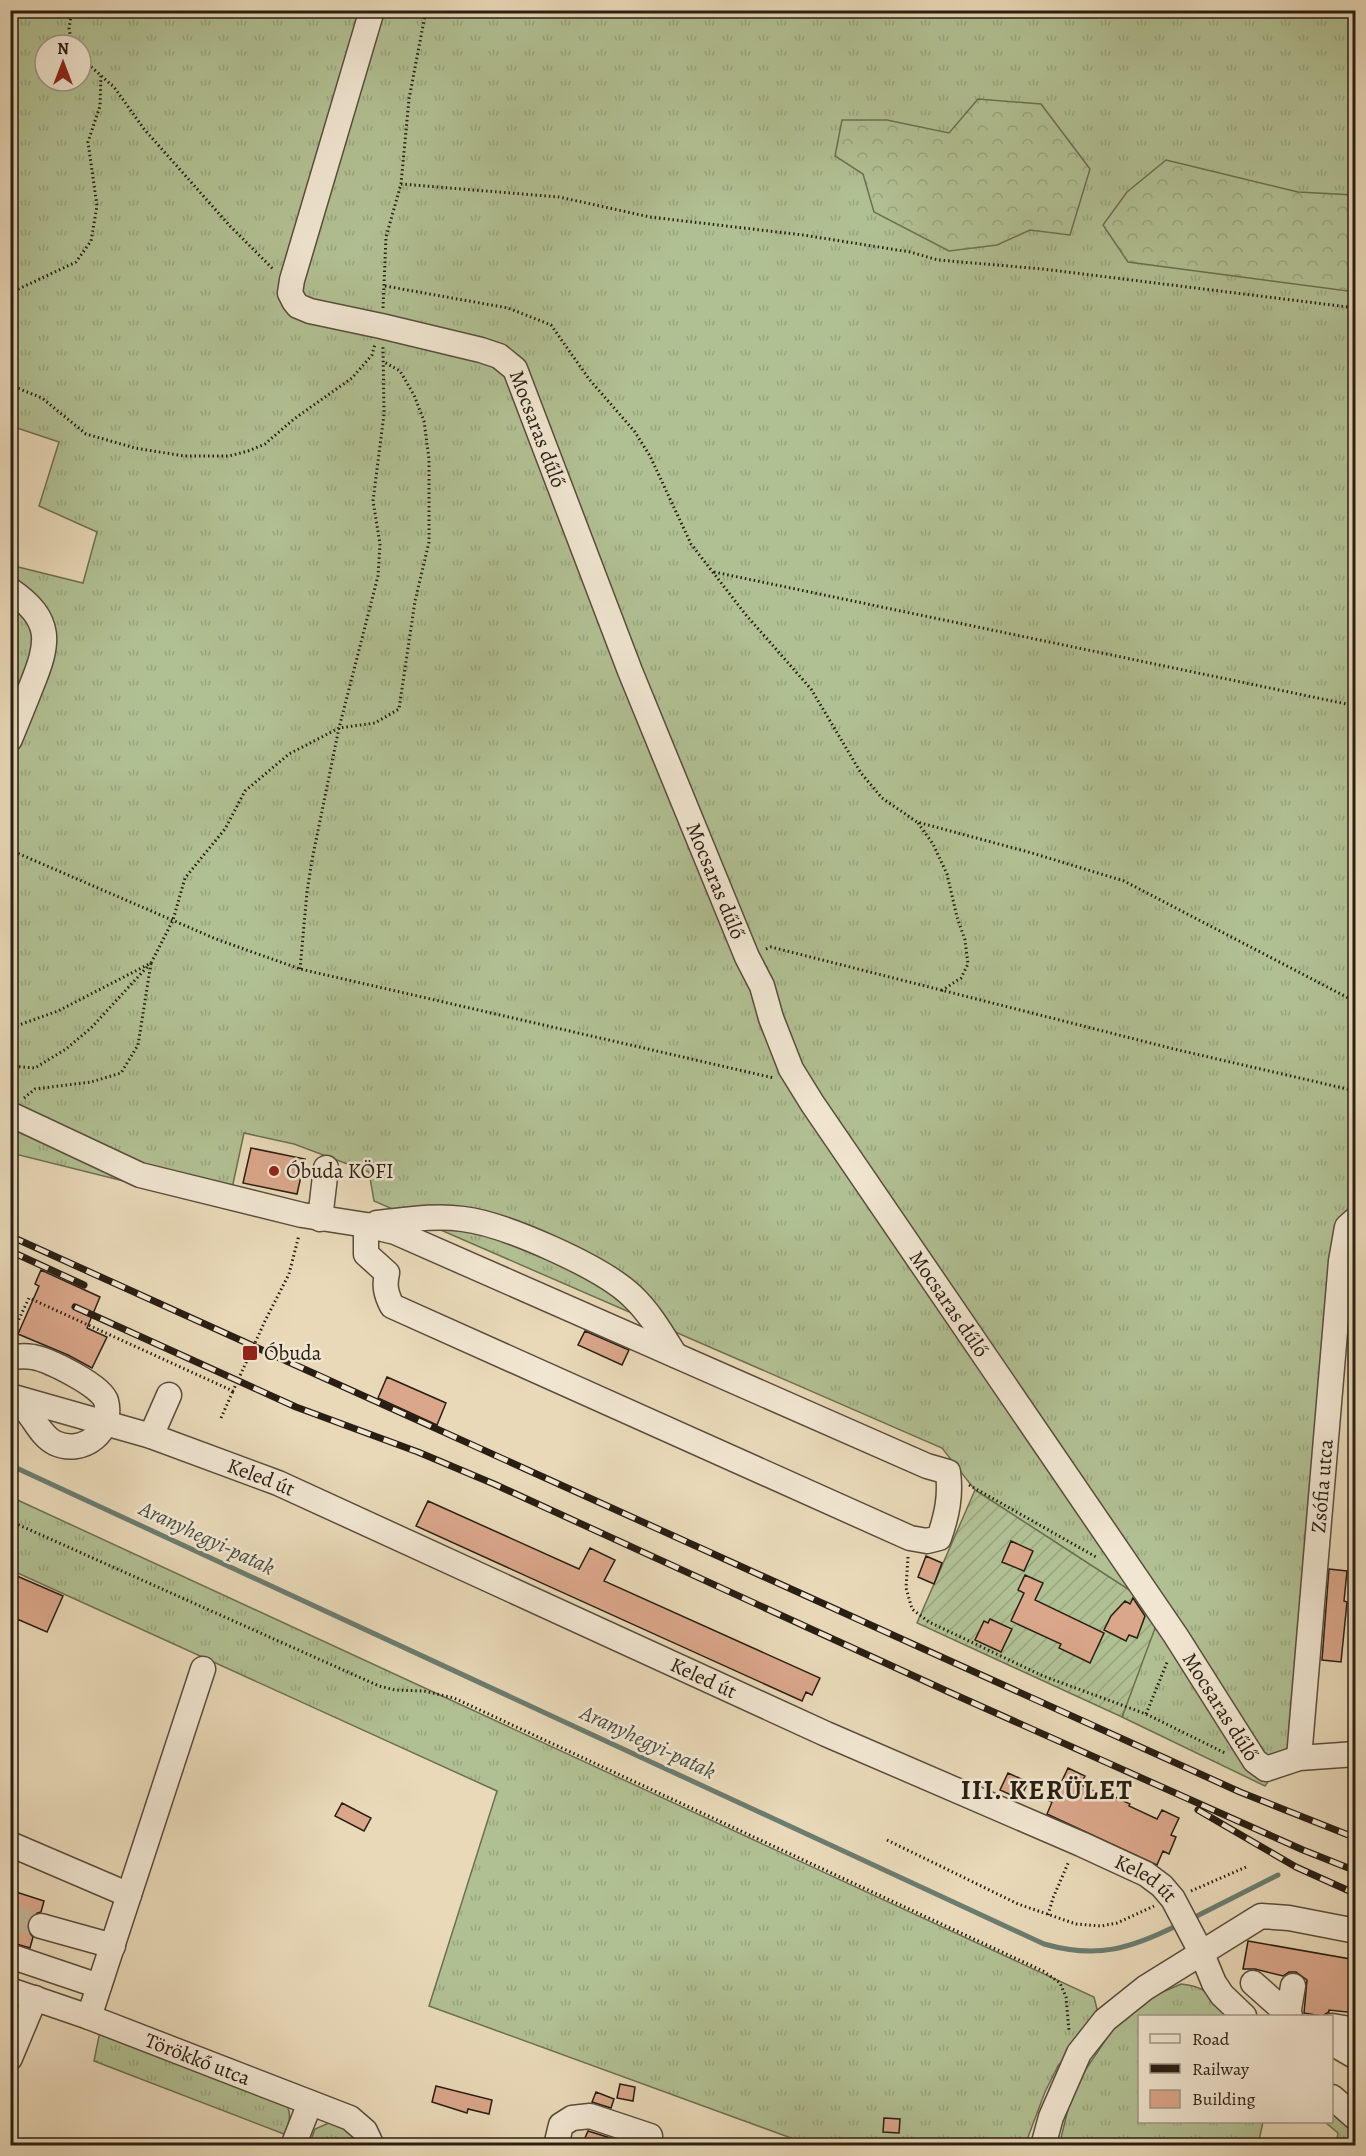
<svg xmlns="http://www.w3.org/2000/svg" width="1366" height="2156" font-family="Alegreya,serif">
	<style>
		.grass { fill: url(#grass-tufts); stroke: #6d6f53; stroke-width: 1.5; fill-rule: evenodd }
		.forest { fill: url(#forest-crowns); stroke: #6d6f53; stroke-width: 1.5 }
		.garden { fill: url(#garden-furrows); stroke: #6d6f53; stroke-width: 1.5 }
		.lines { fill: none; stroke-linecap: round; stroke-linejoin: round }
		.stream { stroke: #6b7c70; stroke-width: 5 }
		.building { fill: #dba78b; stroke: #291e13; stroke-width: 1.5 }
		.minor-tunnel { stroke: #c3b497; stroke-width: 24; stroke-dasharray: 24 12; stroke-linecap: butt }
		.minor-casing { stroke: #594d3c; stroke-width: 27 }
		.path { stroke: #291e13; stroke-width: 3; stroke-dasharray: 1.5 3; stroke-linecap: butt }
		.minor { stroke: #f1e6d1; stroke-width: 24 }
		.rail-casing { stroke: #291e13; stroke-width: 7 }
		.rail { stroke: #f1e6d1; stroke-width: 4.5; stroke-dasharray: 14; stroke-linecap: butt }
		.poi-dot { fill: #8f2418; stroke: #f1e6d1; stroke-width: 2 }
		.labels { text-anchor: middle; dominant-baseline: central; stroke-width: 5; stroke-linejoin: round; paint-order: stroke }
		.street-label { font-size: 21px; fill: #291e13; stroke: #f1e6d1 }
		.poi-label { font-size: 21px; fill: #291e13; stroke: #f1e6d1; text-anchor: start }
		.water-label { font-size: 22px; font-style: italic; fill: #4a4d42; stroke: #f1e6d1 }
		.district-label { font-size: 27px; font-weight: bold; letter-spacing: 1.5px; fill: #291e13; stroke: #f1e6d1 }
	</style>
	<defs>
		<pattern id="grass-tufts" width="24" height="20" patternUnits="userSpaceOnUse" patternTransform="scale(1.5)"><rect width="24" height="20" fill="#b1c093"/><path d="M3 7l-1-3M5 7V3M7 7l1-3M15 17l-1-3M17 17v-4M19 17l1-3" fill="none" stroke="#98a57e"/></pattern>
		<pattern id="forest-crowns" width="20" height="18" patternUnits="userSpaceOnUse" patternTransform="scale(1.5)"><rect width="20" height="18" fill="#b1c093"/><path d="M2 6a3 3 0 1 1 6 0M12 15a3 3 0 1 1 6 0" fill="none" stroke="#98a57e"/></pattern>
		<pattern id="garden-furrows" width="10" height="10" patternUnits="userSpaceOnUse" patternTransform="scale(1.5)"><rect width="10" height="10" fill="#b1c093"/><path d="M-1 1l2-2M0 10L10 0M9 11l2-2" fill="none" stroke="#98a57e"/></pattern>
	</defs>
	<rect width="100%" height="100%" fill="#e9d9b8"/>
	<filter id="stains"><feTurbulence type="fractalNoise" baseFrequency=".00333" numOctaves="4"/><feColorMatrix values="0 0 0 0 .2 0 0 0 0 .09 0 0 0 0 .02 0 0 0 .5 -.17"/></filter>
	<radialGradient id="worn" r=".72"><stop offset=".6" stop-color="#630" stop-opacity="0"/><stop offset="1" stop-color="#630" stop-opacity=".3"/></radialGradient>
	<path class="grass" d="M11,11H1355L1356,1231L1301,1735L1265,1786L1122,1717L1156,1623L1134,1593L975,1490L942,1448L374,1201L369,1172L294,1144L244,1133L228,1207L11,1153L10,565L83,583L97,532L39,506L59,442L11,426ZM45,45H81V81H45Z
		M11,1497L1094,1997L1099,2017L1058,2066L1045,2092L1025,2145L813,2146L429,2006L497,1791L11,1570Z
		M1181,1984C1204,1986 1210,1994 1224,2010L1223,2016H1140V2122H1263L1258,2145L1059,2146L1069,2105L1082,2075L1115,2026L1151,1997Z
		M100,2031L283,2099C292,2111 291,2121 284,2134L94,2061Z
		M1332,2109L1355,2131V2145H1336L1338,2133L1325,2122H1332Z
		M331,2122L350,2129L364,2145H309L315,2129Z"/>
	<path class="forest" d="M978,99L1041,104L1090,169L1070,235L1030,230L997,245L949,251L874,212L863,174L835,156L842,120H887L949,133Z
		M1166,160L1298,192L1355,195V292L1128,262L1103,225L1127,192Z"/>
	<path class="garden" d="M975,1490L1134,1593L1157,1623L1122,1717L917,1623Z"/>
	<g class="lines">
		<path class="stream" d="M10,1465L1044,1944C1097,1959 1130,1949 1178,1925
			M1189,1920L1278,1875"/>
	</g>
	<path class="building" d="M251,1148L305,1159L297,1194L243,1183Z
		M41,1270L100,1297L87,1328L107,1337L92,1368L68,1355L18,1334L39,1286L35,1284Z
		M585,1331L629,1350L622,1365L578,1345Z
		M387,1377L446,1403L437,1425L378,1398Z
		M428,1501L579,1569L590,1548L615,1560L604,1581L820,1678L812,1695L806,1692L802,1701L416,1526Z
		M1011,1541L1033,1551L1024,1571L1002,1562Z
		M926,1556L942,1563L934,1584L918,1577Z
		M1329,1569L1347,1571L1344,1601L1347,1602L1341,1662L1322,1660Z
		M10,1573L63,1596L47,1632L10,1616Z
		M1025,1575L1043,1583L1035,1600L1104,1633L1090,1663L1059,1648L1061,1644L1011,1621L1024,1593L1018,1590Z
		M1133,1598L1145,1616L1137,1638L1129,1635L1126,1641L1104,1630L1111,1616L1125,1601L1130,1604Z
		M990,1619L1012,1629L1001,1652L975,1640L984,1621L988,1623Z
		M1068,1768L1085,1776L1081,1785L1109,1798L1111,1795L1130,1804L1129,1806L1157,1819L1162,1810L1179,1818L1171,1835L1176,1837L1169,1854L1163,1851L1157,1865L1047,1814L1052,1802L1047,1800L1055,1783L1060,1785Z
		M1008,1773L1028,1782L1020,1799L1000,1790Z
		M342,1803L371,1818L364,1831L335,1816Z
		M10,1890L44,1901L41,1912L31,1915L27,1922V1930L33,1937L30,1948L10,1942Z
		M1248,1941L1356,1960V2013L1329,2010V2012L1322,2016L1304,2013L1307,1980L1296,1972H1289L1283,1976L1255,1969H1243Z
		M620,2084L635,2087L633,2101L617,2098Z
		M436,2086L492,2100L489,2114L468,2109L467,2113L432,2102Z
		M596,2092L614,2099L611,2108L592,2102Z
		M884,2118L900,2119L899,2133L883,2132Z
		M588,2131L633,2145H582Z"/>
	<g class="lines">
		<path class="minor-tunnel" d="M10,1916L41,1926"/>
		<defs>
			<g id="minor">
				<path id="s1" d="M372,10L292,280L290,293L294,301L298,306L310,311L381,326L481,350L499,356L515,369L630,671L747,957L762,986L771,1018L791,1069L812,1103L1176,1636L1255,1761L1266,1769L1299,1758L1356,1754"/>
				<path d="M10,590C54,620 49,643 31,687C24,705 17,722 10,739"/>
				<path d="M10,1114L140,1175L302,1215L366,1225L395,1232L927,1466L948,1472C951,1496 947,1515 939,1538L927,1541L910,1538L392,1306C386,1294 384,1286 387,1273L366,1254V1225"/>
				<path d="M320,1219L326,1168"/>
				<path d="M377,1223C406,1220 434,1215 463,1219C505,1224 602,1267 632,1296C650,1313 662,1334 675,1355"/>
				<path d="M10,1358C18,1356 26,1356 33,1357C49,1360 102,1386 106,1401C114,1431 83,1456 55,1443C42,1437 35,1420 25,1409C20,1405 15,1401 10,1398"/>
				<path id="s2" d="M10,1396L151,1436L278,1483L826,1734L1081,1844L1146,1874L1162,1886L1173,1899L1202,1954L1214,1983L1222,1995L1244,2016"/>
				<path d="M151,1436L169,1395"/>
				<path id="s3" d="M1299,1758L1341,1261L1347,1227L1356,1219"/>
				<path d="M10,1844L129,1895"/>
				<path d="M41,1926L113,1946"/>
				<path d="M10,1956L99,1986"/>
				<path d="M1253,1983L1290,2016"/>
				<path id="s4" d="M10,1990L89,2017L350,2118L365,2131L372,2146"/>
				<path d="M1288,2015L1293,1986"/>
				<path d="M89,2017L203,1669"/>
				<path d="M1332,2026L1356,2030"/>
				<path d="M1332,2043L1356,2057"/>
				<path d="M10,2058L35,1998"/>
				<path d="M1332,2097L1356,2118"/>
				<path d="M293,2146L310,2103"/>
				<path d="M556,2146L561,2125L572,2118L590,2116L650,2136"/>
				<path d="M1043,2146L1051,2117L1079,2053L1105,2020L1145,1988L1261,1916L1289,1918L1356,1931"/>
			</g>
		</defs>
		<use href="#minor" class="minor-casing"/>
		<path class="path" d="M72,10L69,28L72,45
			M81,58L114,87L144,129L230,226L273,269
			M401,184L409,99L426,10
			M385,286L508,308L551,325L589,379L635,432L650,456L691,544L746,615L811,689L861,773L882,798L917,822L1032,853L1124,881L1356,1002
			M10,293L76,262L91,241L97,206L88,142L100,106L101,75
			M383,308L386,237L401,184L559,197L650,217L803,235L910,252L938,260L1043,269L1356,308
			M10,385L42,398L86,434L135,448L184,456H229L248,451L265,444L294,419L352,378L372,355L375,344
			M714,572L1356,706
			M918,823L933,844L947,874L957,917L965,940L968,964L961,978L941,991
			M10,850L216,939L300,969L774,1078
			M766,949L771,947L1178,1050L1356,1091
			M300,969L307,892L312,860L339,728L378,576L380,544L373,501L384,414L383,347
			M10,1032L19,1025L58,1011L151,963L173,920L185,878L225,829L245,791L289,754L339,728L375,723L399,709L415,601L429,542V459L424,421L414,395L400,371L384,362
			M10,1066L35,1068L66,1049L91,1028L148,966
			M24,1098L35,1089L91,1082L121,1073L138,1045L151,963
			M11,1336L29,1298L233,1391L265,1321L289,1274L299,1235
			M221,1418L233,1391
			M969,1485L1096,1557
			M10,1521L379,1686L395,1690L424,1691L454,1698L1043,1971L1060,1983L1066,1997L1069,2031
			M908,1557L906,1588L912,1609L929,1622L1043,1676L1146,1714L1225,1753
			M1146,1714L1168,1660
			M887,1840L1018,1904L1076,1924L1101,1926L1117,1923L1154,1906
			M1191,1891L1246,1867
			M1048,1915L1053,1898L1069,1861
			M668,2143L675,2146"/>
		<use href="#minor" class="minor"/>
		<defs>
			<path id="rail" d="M10,1236L1240,1792L1356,1838
				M10,1251L84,1285
				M75,1307L296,1407L418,1452L494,1484L951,1693L1303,1850L1356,1871
				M1198,1810L1296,1867L1356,1894"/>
		</defs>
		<use href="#rail" class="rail-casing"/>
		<use href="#rail" class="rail"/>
	</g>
	<g class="poi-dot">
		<circle cx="274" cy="1171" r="6"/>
		<rect x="242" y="1345" width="16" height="16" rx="3"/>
	</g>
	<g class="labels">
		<g class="street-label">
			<text stroke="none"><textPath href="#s1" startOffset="602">Mocsaras dűlő</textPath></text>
			<text stroke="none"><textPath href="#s1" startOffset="1088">Mocsaras dűlő</textPath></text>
			<text stroke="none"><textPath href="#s1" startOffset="1574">Mocsaras dűlő</textPath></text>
			<text stroke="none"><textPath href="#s2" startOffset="264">Keled út</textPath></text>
			<text stroke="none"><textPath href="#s3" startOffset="273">Zsófia utca</textPath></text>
			<text stroke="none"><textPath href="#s2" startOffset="750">Keled út</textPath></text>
			<text stroke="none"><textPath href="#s1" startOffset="2060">Mocsaras dűlő</textPath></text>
			<text stroke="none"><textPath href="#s2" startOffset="1236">Keled út</textPath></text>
			<text stroke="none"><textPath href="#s4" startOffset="200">Törökkő utca</textPath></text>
		</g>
		<g class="poi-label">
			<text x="286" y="1171">Óbuda KÖFI</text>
			<text x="264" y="1353">Óbuda</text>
		</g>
		<g class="water-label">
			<text transform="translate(207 1538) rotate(25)">Aranyhegyi-patak</text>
			<text transform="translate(648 1742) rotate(25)">Aranyhegyi-patak</text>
		</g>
		<g class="district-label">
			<text x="1047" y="1790">III. KERÜLET</text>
		</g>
	</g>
	<rect width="1366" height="2156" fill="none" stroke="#e9d9b8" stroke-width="36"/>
	<rect x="12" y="12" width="1342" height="2132" fill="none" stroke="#291e13" stroke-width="3"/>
	<rect x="18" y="18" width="1330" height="2120" fill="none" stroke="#291e13" stroke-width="1.5"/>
	<rect x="1138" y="2015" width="195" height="108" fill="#f1e6d1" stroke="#a19685" stroke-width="1.5"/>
	<rect x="1150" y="2034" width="30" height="9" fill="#f1e6d1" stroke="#a19685" stroke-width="1.5"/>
	<text x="1192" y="2045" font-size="18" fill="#291e13">Road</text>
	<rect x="1150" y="2064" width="30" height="9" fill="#291e13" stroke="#a19685" stroke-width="1.5"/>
	<text x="1192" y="2075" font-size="18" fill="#291e13">Railway</text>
	<rect x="1150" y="2090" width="30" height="18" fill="#dba78b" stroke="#a19685" stroke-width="1.5"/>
	<text x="1192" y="2105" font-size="18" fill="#291e13">Building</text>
	<g transform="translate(63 63)"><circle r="28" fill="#f1e6d1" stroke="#a19685" stroke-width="1.5"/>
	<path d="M0-4.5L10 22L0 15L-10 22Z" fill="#8f2418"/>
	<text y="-9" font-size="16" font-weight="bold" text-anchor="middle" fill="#291e13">N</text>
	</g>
	<rect width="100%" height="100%" filter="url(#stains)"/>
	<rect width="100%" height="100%" fill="url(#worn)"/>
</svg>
